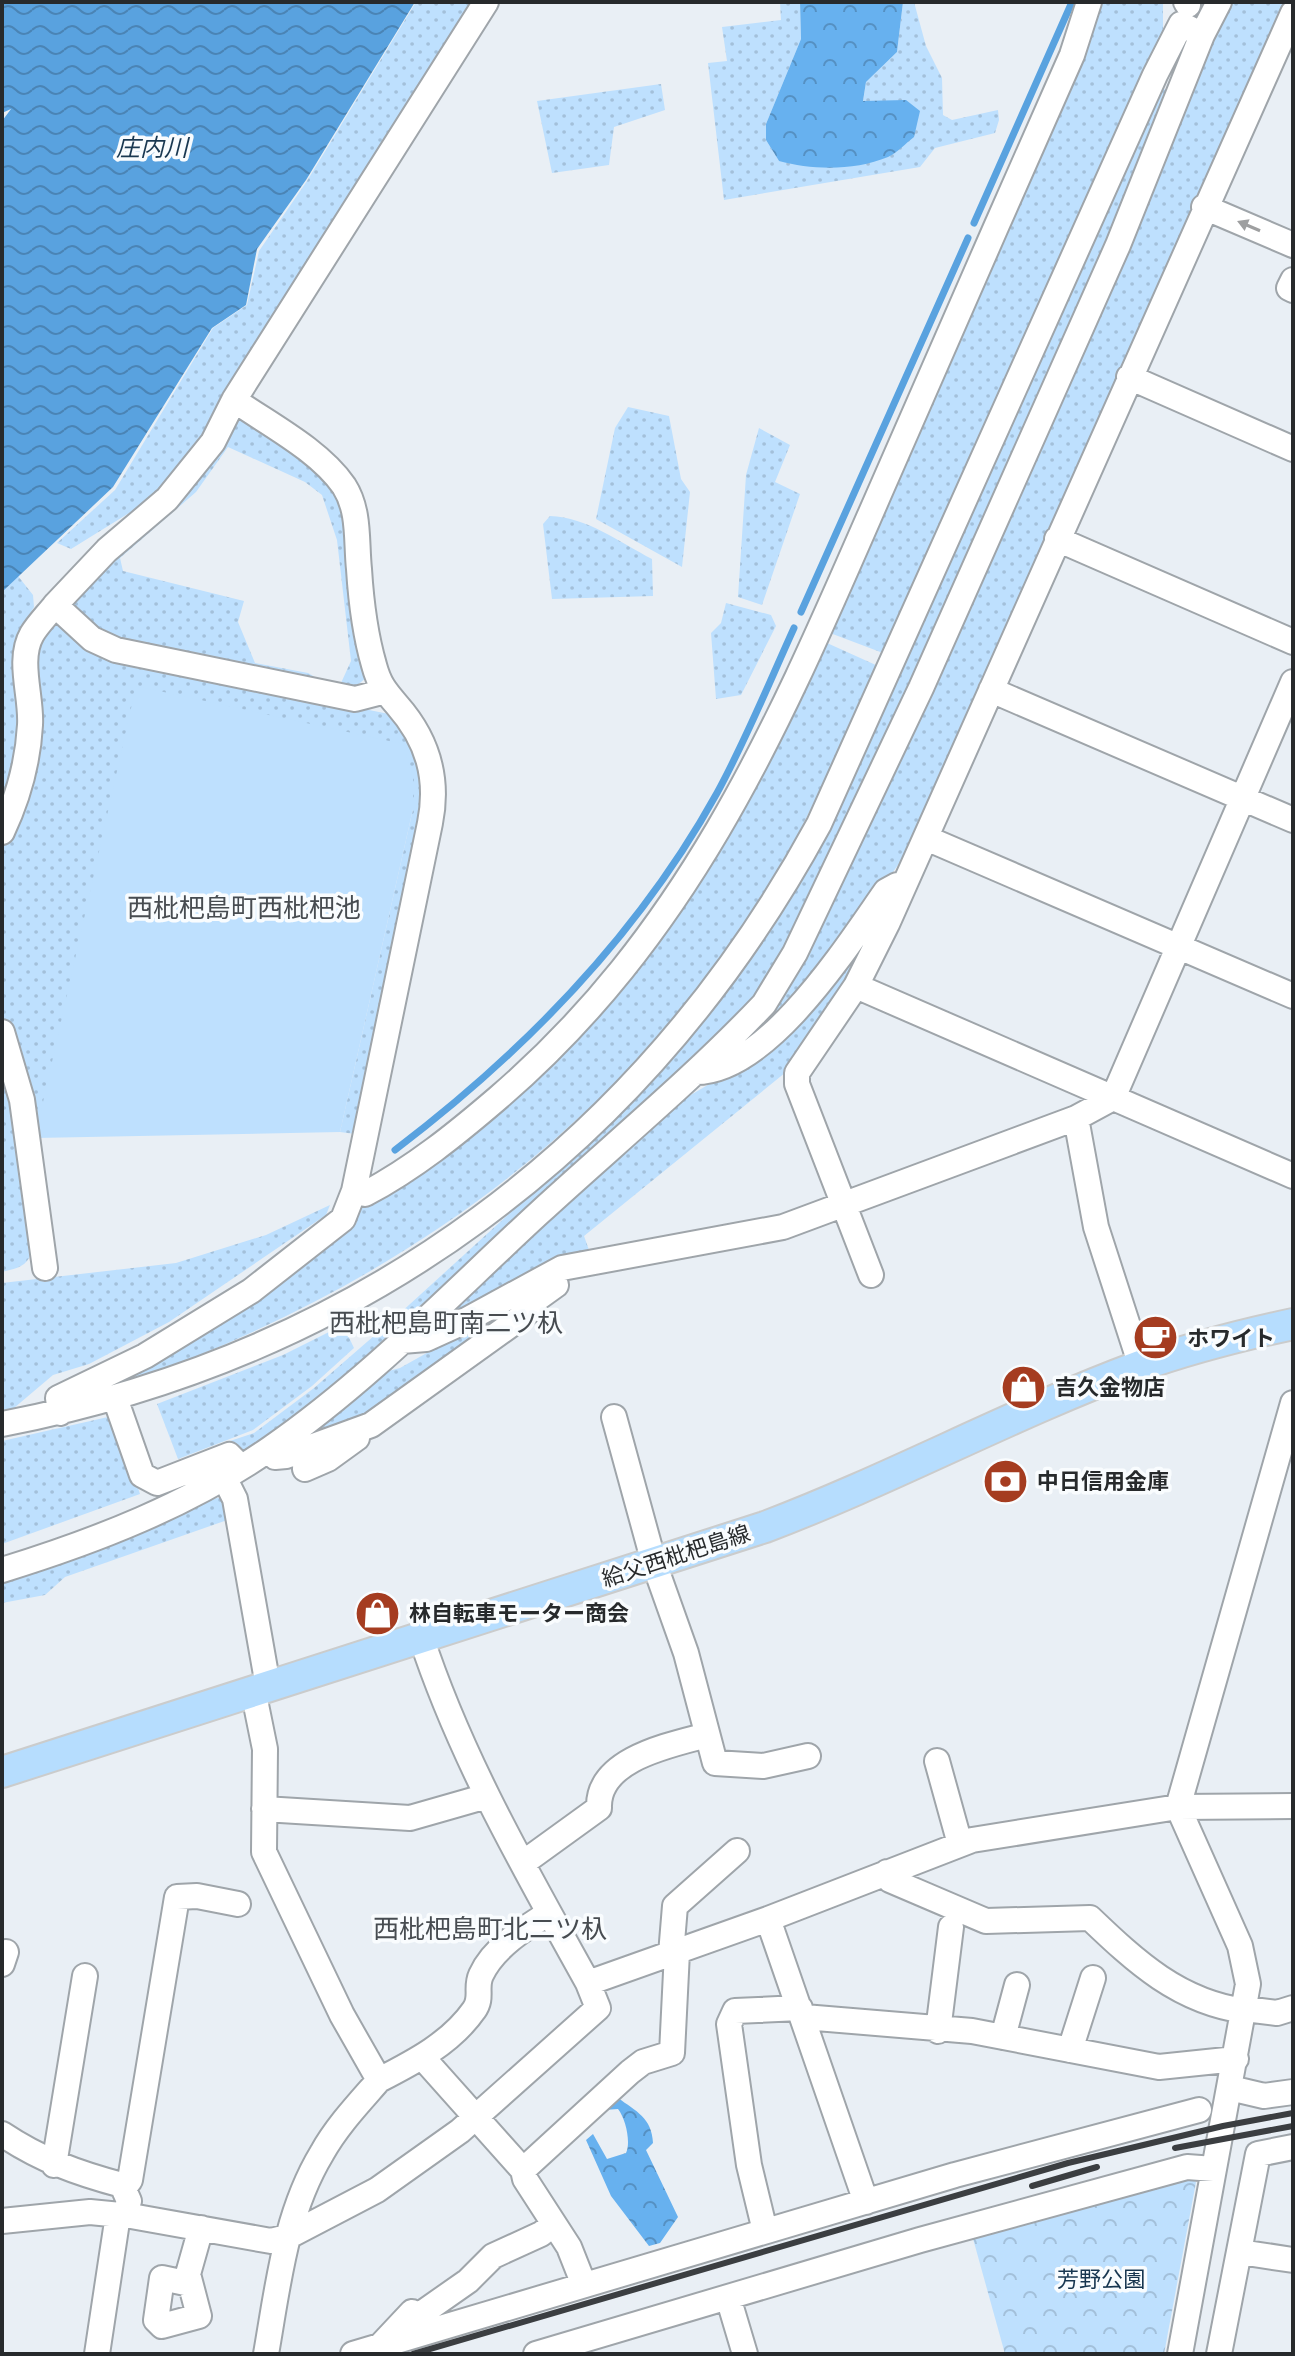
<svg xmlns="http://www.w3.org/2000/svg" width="1295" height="2356" font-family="'Work Sans','Noto Sans JP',sans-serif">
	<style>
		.grass { fill: url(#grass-dots) }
		.forest { fill: url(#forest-crowns) }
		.park { fill: url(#park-crowns) }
		.pitch { fill: #bee0fe }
		.water { fill: url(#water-waves) }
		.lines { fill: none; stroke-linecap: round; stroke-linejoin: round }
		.stream { stroke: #59a2df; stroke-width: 7 }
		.minor-casing { stroke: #9fa5aa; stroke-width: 28 }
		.major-casing { stroke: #cbcccc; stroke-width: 34 }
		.minor { stroke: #fff; stroke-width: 24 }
		.major { stroke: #b6ddfe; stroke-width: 30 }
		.rail { stroke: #3b3e41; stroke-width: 6 }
		.oneway { fill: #9e9fa0 }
		.labels { text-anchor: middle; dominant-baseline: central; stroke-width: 7; stroke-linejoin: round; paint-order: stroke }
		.poi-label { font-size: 22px; font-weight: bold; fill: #272a2c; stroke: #f9fcfe; text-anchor: start }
		.street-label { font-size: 22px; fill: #272a2c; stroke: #f9fcfe }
		.park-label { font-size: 22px; fill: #173650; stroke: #f9fcfe }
		.water-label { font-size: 24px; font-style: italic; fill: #193851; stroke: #f9fcfe }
		.quarter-label { font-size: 26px; fill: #474c51; stroke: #f9fcfe }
	</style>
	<defs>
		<pattern id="grass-dots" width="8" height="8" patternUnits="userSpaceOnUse" patternTransform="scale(2)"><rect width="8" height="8" fill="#bee0fe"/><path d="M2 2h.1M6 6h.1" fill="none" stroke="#a3c0da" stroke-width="1.8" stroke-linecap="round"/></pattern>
		<pattern id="forest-crowns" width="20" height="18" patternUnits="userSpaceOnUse" patternTransform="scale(2)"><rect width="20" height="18" fill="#67b1ef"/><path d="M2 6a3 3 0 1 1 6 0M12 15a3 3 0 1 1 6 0" fill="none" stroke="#5590c2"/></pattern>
		<pattern id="park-crowns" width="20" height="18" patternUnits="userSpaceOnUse" patternTransform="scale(2)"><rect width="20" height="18" fill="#bee0fe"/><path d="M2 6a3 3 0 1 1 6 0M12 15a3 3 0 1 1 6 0" fill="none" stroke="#a3c0da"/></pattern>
		<pattern id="water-waves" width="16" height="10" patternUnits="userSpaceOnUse" patternTransform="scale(2)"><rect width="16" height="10" fill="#59a2df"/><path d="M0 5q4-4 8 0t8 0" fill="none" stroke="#4a84b5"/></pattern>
	</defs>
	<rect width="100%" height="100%" fill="#e9eff5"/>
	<path class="grass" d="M416,2H472L325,263L163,492L71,549L57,543L115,490L213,328L247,305L259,251L307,181Z
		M780,2H800L801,39L766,124V140L779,161L879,102H863L866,82L897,52L903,2H914L926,46L942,78L943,115L952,120L998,110L999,120L995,133L935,148L920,167L724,200L708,63L727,61L722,27L781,20Z
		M1097,2H1163V35L883,653L830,633Z
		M1230,2H1286L911,847L806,992L735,1051L1130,246C1165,165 1192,81 1230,2Z
		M661,84L665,110L614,127L609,165L552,173L537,101Z
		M1162,88L1168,91L1109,246L850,818L764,986L704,1050L629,1114L320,1398L242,1454L166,1471L218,1445L254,1433L314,1388L398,1315L623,1110L758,946L834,814Z
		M628,407L669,416L681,479L690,492L682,567L596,519L615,428Z
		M241,414L322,472L350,507L368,676L353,689L341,683L351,661L337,540L322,495L305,482L228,447L196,492L120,558L123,571L244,601L238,622L255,663L308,673L325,683L132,647L74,620L69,601Z
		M759,428L790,445L775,482L800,494L762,605L738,597L746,475Z
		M550,516C587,517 621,543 652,559L653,596L552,599L543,524Z
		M18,576L33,595L34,607L21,628L17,668L19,763L2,802V592Z
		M726,603L771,615L776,626L741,695L716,699L711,633L721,623Z
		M52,620L174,671L394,715L421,765L423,813L355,1134L340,1132L413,809L35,1138L2,1017V848L23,804L32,661Z
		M827,643L878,666C840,744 807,826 761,899C615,1133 382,1295 124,1383V1380L255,1303L356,1223L360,1209L409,1179L591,1018L818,645Z
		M879,914L846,984L791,1068L584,1236L589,1250L563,1256L435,1327L672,1106L740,1066Z
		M2,1055C12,1080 38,1238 29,1258C24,1268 12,1269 2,1272Z
		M330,1205L326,1215L169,1322L89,1364L53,1375L14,1408L2,1411V1283L176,1263L266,1235Z
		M548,1285L357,1426L293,1448L348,1407L385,1372L400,1368Z
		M343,1325L354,1348L312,1386L253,1430L178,1459L157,1404L283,1355Z
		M108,1417L117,1424L140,1494L2,1544V1441Z
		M220,1498L228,1502L233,1518L65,1577L45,1595L2,1603V1583C56,1568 108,1548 158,1525C179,1516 196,1499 220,1498Z"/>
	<path class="forest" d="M800,2H903L897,52L866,82L863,101L906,100L920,111L914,137C906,143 897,153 888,157C854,171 812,170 779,161L766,140V124L801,39Z
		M618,2098C636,2111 652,2118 653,2143L646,2150L678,2217L660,2243L649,2246L611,2196L586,2140L593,2134L607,2159L626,2153C631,2143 626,2119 618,2109L604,2110Z"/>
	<path class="park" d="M1187,2177L1196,2182L1164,2354H1005L972,2235Z"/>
	<path class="pitch" d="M136,686L403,744L413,778V809L340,1132L35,1138Z"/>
	<path class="water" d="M2,2H415L306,180L257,249L246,305L212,328L113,487L2,592V121L11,109L2,113Z"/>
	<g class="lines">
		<path class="stream" d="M974,223L1072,2
			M801,612L968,238
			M395,1150C524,1052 638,936 717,793C746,740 769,683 794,628"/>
		<defs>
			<path id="minor" d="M1186,2L1188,5
				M1204,207L1293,245
				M1293,280L1289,288L1293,290
				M1129,377L1293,449
				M1057,539L1293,642
				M55,605L107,550L167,499L213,442L234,400
				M991,690L1293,820
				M2,832C18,798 28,763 30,725C32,697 17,660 32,634C38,624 48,614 55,605L92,639L116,650L355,699L382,692
				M926,838L1293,996
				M856,986L1293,1176
				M2,1032L22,1100L45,1268
				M696,1072C768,1072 848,945 886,891L897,885
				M1076,1118L1096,1227L1141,1366
				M354,1191L365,1194C414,1168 456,1134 498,1098C698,926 784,711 887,476C948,336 1010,195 1072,55L1089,2
				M871,1275L797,1084V1073L856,986L887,924L1293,13
				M402,1341L426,1339L459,1324L562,1268L783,1227L1076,1118L1113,1098L1293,682
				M115,1398L142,1475L157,1483L229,1455L241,1467
				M60,1413L58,1398L145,1356L251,1291L343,1219L354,1191L430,823C439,778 428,740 397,705C385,691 379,684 374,665C365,634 361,601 359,569C356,541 360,511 344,486C319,450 270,425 234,400L486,2
				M614,1417L654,1563L686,1653L715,1763L763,1766L808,1756
				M2,1424C361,1355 645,1145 819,824L1155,75L1181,24L1202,35
				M269,1450L275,1457L286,1456L371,1425L516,1321L530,1310L531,1303L556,1285
				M305,1469L328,1459L357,1438
				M224,1477L235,1499L268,1686
				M2,1570C96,1541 189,1505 271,1448C368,1381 452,1293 539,1213C614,1144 694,1078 764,1004L795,953L921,688L1118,245L1202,35L1219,2
				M253,1690L265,1749L264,1852L342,2015L379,2080C359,2103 337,2126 322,2153C285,2214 278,2286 266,2354
				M937,1761L960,1844
				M264,1809L410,1818L487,1796
				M523,1863L599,1808C597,1759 670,1745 707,1735
				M887,1872L890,1880L986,1921L1090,1918C1136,1962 1179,2002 1245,2011
				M768,1919L866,2202
				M671,1954L675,1906L737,1851
				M2,1964L6,1952
				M588,1983L768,1919L972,1840L1178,1807L1293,1806
				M1245,2009L1277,2013L1293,2008
				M804,2017L972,2031L1159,2067L1236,2059
				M938,2031L951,1927
				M1003,2037L1017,1985
				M1070,2050L1093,1978
				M423,2058L523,2170L525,2179L569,2247L584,2285
				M379,2080C414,2062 451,2043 474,2010C483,1998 475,1988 481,1975C493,1948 525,1928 549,1913
				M1230,2088L1264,2096L1293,2092
				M2,2134C41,2160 77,2173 122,2185L129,2201
				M54,2165L85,1976
				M523,2170L630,2072L643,2062L672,2053L677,1952
				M124,2188L130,2180L177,1897L197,1896L238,1904
				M2,2221L90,2212L131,2216L271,2241L287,2237L377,2190L460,2131L598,2008L588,1983C526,1871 461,1759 421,1637
				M765,2231L749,2165L729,2024L735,2011L800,2008
				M1240,2252L1293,2260
				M190,2284L162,2278L156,2320L162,2326L199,2316L188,2274L201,2228
				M728,2297L745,2354
				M381,2345L412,2312L418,2316L468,2281L493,2256L541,2234L554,2224
				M97,2354L118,2215
				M353,2354L955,2175L1199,2110
				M536,2354L920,2240L1187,2167L1214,2169
				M1180,2354L1248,1984L1240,1946L1178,1807L1293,1403
				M1219,2354L1258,2154L1293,2147"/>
			<path id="major" d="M2,1772L765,1527C892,1479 1013,1413 1140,1366C1190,1348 1242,1335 1293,1324"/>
		</defs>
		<use href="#minor" class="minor-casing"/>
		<use href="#major" class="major-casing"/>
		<use href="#minor" class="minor"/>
		<use href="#major" class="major"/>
		<path class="rail" d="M1175,2148L1293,2126
			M1032,2186L1097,2167
			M413,2354L1068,2163L1223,2126L1293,2113"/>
	</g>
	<defs><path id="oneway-solid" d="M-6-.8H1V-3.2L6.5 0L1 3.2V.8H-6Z" transform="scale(2)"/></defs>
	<use class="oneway" href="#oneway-solid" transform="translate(1249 226) rotate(-157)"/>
	<defs>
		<symbol id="cafe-disc" viewBox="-11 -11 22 22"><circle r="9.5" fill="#a53c20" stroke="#f9fcfe"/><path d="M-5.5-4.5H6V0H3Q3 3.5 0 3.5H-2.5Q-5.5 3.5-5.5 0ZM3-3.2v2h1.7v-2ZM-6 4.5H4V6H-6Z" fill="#fff"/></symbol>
		<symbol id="shop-disc" viewBox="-11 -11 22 22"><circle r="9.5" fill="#a53c20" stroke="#f9fcfe"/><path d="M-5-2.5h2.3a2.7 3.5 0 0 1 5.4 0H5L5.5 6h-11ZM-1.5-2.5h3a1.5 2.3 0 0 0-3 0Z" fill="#fff"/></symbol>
		<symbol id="bank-disc" viewBox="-11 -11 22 22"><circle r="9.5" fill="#a53c20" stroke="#f9fcfe"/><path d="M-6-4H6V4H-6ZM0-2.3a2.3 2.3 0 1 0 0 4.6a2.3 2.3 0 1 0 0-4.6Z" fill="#fff"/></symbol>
	</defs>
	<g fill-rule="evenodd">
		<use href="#cafe-disc" x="1130" y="1312" width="51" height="51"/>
		<use href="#shop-disc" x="998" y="1362" width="51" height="51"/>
		<use href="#bank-disc" x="980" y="1456" width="51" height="51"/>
		<use href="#shop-disc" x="352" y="1588" width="51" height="51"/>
	</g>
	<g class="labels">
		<g class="poi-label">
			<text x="1187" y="1338">ホワイト</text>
			<text x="1055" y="1387">吉久金物店</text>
			<text x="1037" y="1481">中日信用金庫</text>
			<text x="409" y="1613">林自転車モーター商会</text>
		</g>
		<g class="street-label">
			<text transform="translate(676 1556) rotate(-18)">給父西枇杷島線</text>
		</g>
		<g class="park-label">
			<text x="1101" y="2279">芳野公園</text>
		</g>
		<g class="water-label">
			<text x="152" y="148">庄内川</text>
		</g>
		<g class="quarter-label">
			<text x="244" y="908">西枇杷島町西枇杷池</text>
			<text x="446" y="1323">西枇杷島町南二ツ杁</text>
			<text x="490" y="1929">西枇杷島町北二ツ杁</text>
		</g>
	</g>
	<rect width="1295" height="2356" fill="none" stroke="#272a2c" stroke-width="8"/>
</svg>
